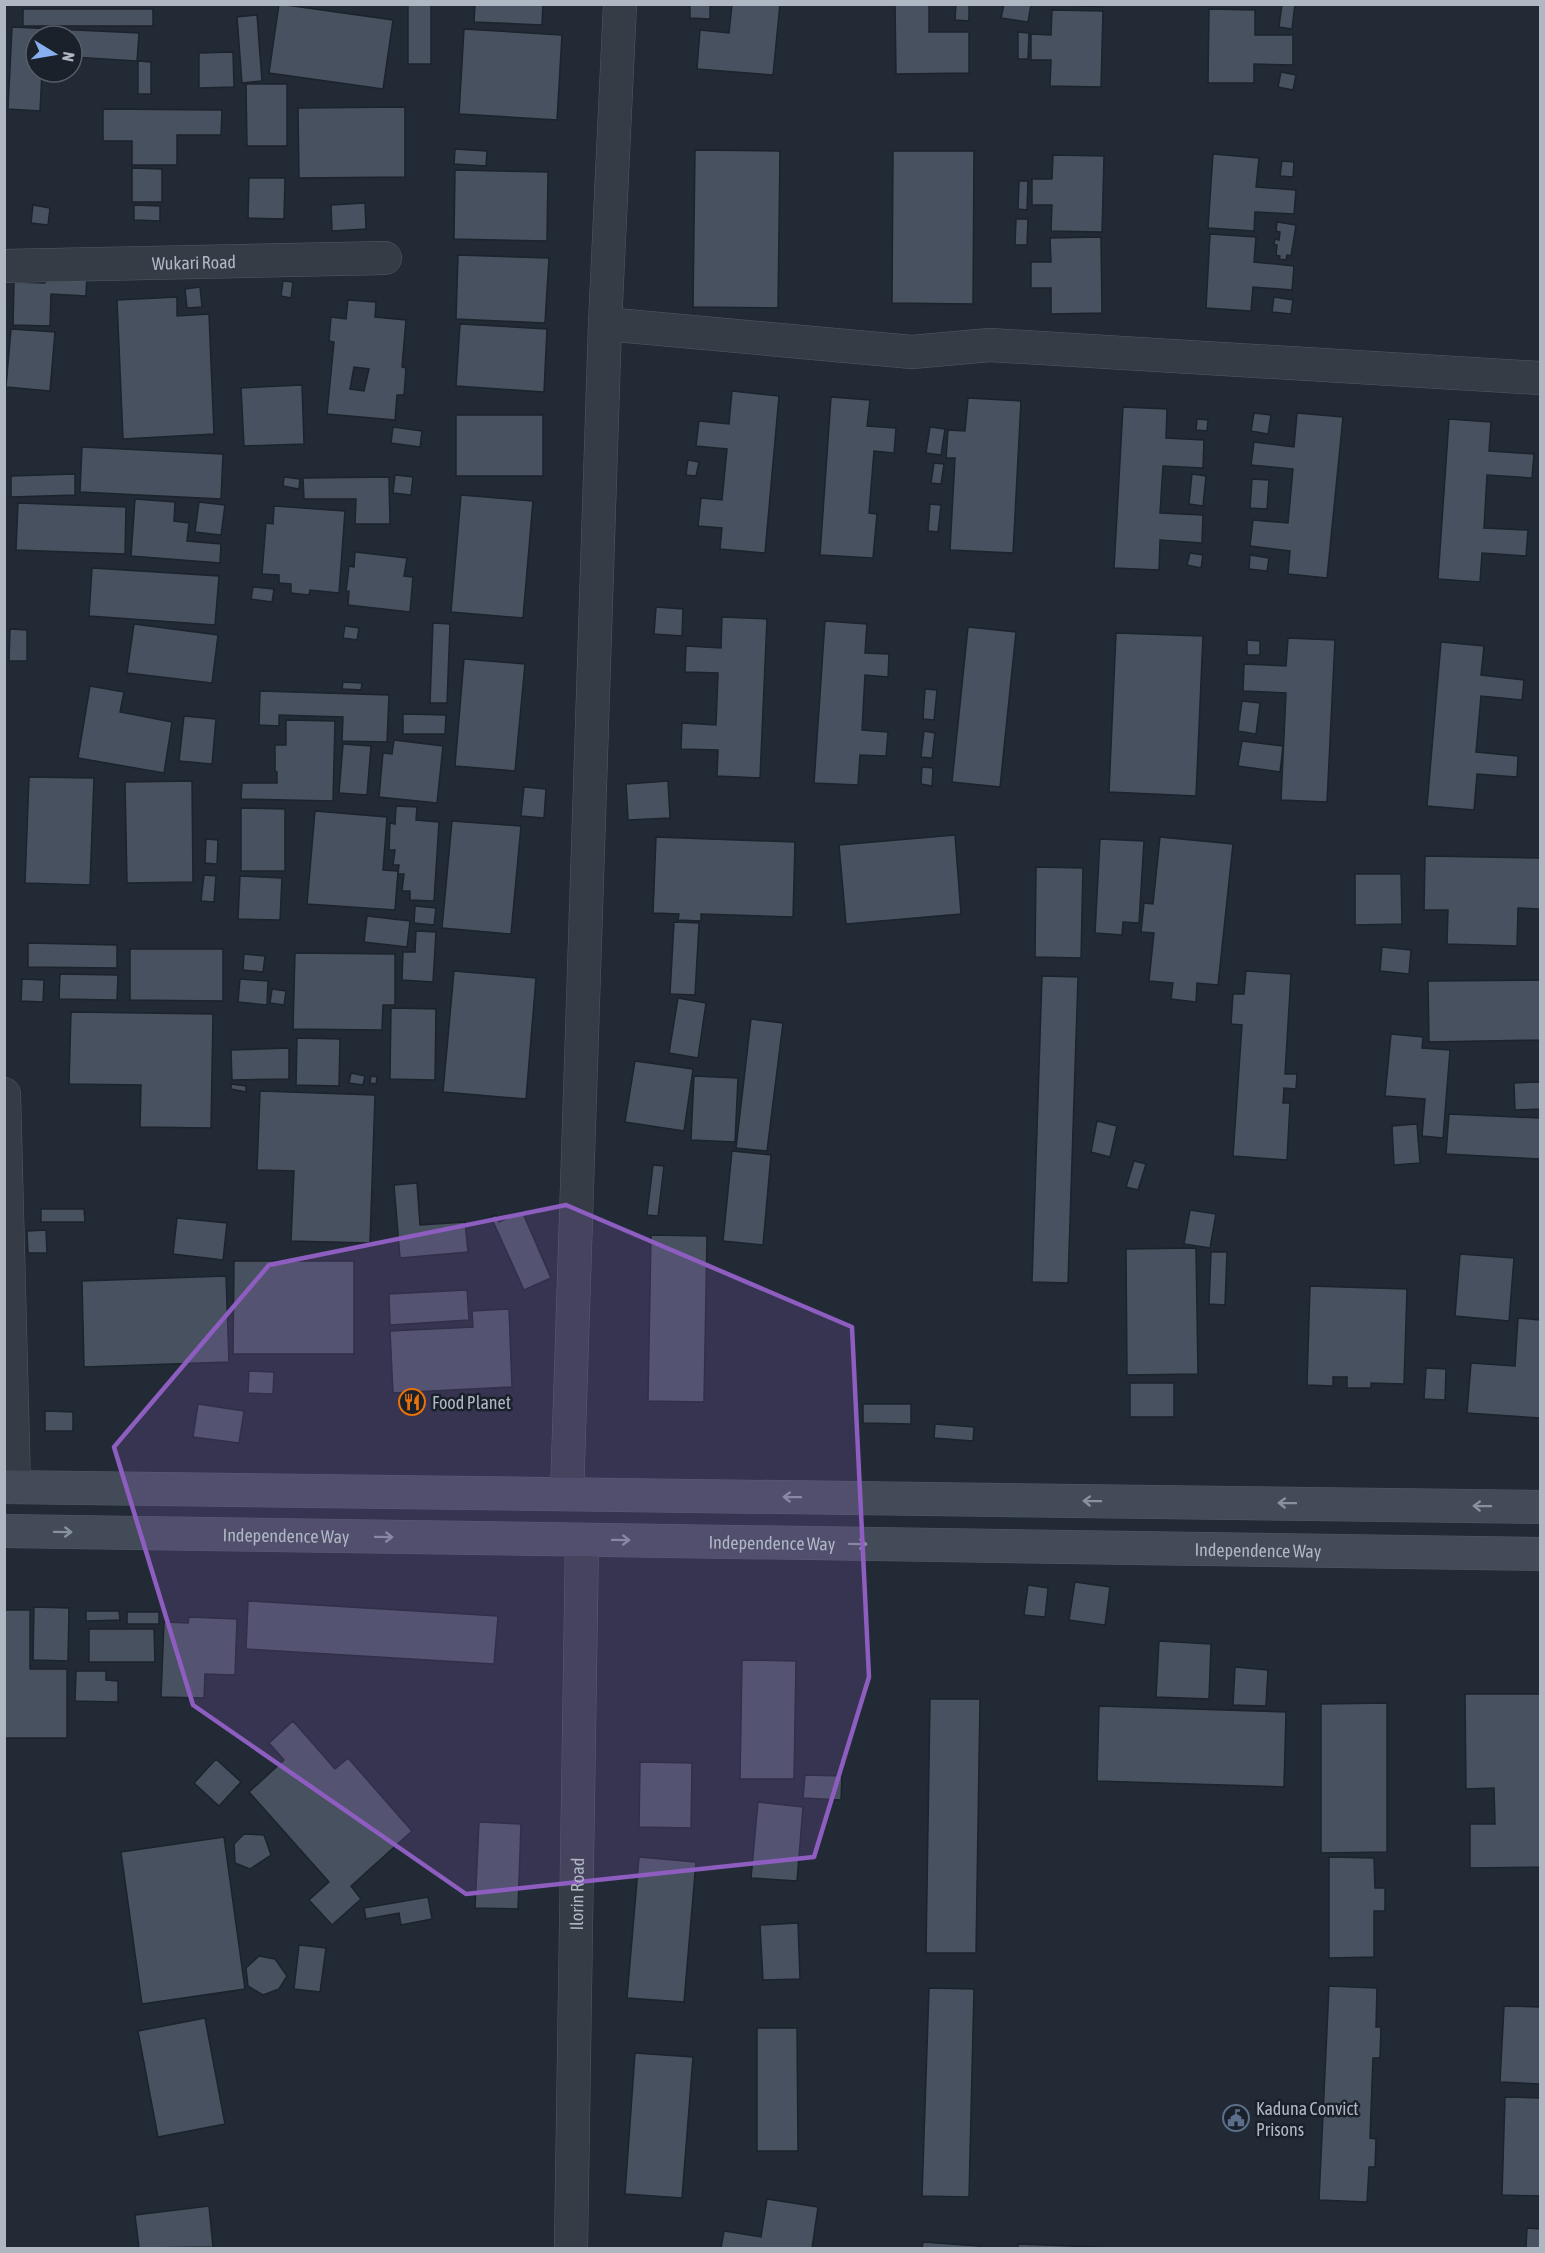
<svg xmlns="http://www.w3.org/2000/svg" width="1545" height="2253" font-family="'Asap Condensed',sans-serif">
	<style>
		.building { fill: #48515f; stroke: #1c232c; stroke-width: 1.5; fill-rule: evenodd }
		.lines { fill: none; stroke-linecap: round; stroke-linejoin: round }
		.minor-casing { stroke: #525a64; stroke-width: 34 }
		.secondary-casing { stroke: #525a64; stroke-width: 34 }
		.minor { stroke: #353c46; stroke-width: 33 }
		.secondary { stroke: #434b59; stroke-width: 33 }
		.oneway { stroke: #89919e }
		.marked { fill: #8d5dc0; fill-opacity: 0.2; stroke: #8d5dc0; stroke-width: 4.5; stroke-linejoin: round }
		.labels { text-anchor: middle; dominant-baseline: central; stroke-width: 5; stroke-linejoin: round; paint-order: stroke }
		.street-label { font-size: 18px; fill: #afb7c3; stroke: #1a212a }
		.poi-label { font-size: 18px; fill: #afb7c3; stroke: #1a212a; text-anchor: start }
	</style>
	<rect width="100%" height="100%" fill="#212a35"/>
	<path class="building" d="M279,4L393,20L383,89L269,73Z
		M408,4H431V64H408Z
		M475,4H543L542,25L474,22Z
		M690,4H710V19L690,18Z
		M732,4H780L773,75L697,69L700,30L729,33Z
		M895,4H929V32H969V73L896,74Z
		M956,4H969V21L955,20Z
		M1004,4H1031L1028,22L1001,18Z
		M1051,4H1102V7Z
		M1282,4H1295L1292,29L1279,27Z
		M23,9H153V26H23Z
		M1209,9L1255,10V35H1293V65L1254,64V83H1208Z
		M1052,10L1103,11L1101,87L1050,86L1051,60H1031V34L1051,35Z
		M257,15L262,81L242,83L237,17Z
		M12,27L139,33L137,61L72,57V36H36V72H42L40,111L8,109Z
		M464,29L562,35L557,120L459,114Z
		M1018,32L1029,33L1028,59H1018Z
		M233,52L234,87L199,88V53Z
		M138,61L151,62V94H138Z
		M1281,72L1296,75L1293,90L1278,87Z
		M246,84H287V146H247Z
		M405,107V177L299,178L298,108Z
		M103,109L222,110L221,135H177V165H132V141H103Z
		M455,149L487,151L486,166L454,164Z
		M695,150L780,151L778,308L693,307Z
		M893,151H974L973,304L892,303Z
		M1213,154L1259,158L1256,187L1296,190L1294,214L1255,212L1254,231L1208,228Z
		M1053,155L1104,156L1102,232L1051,231L1052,205H1032V179H1052Z
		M1282,161L1294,162L1293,177L1280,176Z
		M132,168L162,169V202H132Z
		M455,170L548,172L547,241L454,239Z
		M249,178H285L284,219L248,218Z
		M1019,181H1028L1027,210L1018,209Z
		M365,203L366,229L332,231L331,205Z
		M33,205L50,208L48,225L31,223Z
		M134,205L160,206V221L134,220Z
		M1016,219H1028L1027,245H1015Z
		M1277,222L1296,225L1291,256L1287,255L1286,260L1279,259L1280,256L1276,255L1277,245H1274L1275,239L1279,240L1280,232L1276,231Z
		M1210,234L1256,237L1254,262L1294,266L1292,290L1253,287L1251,311L1206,308Z
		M1101,237L1102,313L1051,314V288H1031V262H1051L1050,238Z
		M458,255L549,258L545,323L456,319Z
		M45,270L87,271L86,296L51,294L50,326L13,325L14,282L45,283Z
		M283,281L293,282L291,298L281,296Z
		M200,287L202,307L187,308L185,289Z
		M177,297V316L209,314L214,434L123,439L117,300Z
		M1274,297L1293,300L1291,314L1272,312Z
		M348,300L376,302L375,317L406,320L402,367L406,368L404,395H397L395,420L327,414L334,342L329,341L331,317L346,319ZM354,367L369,369L364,391L350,389Z
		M460,324L547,329L544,392L456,386Z
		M11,329L55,332L50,391L6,387Z
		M302,385L304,444L244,446L241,388Z
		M732,391L779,396L765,553L720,549L722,528L698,526L701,498L722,500L727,449L696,446L699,421L729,424Z
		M831,397L870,400L867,426L896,428L894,453L874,451L869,513L877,514L873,558L820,555Z
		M968,398L1021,401L1013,553L950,550L955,458H946L948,430L965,431Z
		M1123,407L1167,409L1166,438L1204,440L1203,468L1163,466L1160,513L1203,515L1202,543L1160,540L1159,570L1114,568Z
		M1254,413L1271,415L1268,434L1251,431Z
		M1297,413L1343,417L1327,578L1288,574L1290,551L1250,546L1253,520L1288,523L1293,469L1251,465L1254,442L1294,447Z
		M456,415H543V476H456Z
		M1197,419L1208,420L1207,431L1196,430Z
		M1449,419L1491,422L1489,451L1534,454L1532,478L1487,475L1484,528L1528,530L1526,556L1482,553L1480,582L1438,579Z
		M393,427L422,431L420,447L391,443Z
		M930,427L945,429L941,455L926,453Z
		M82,447L223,454L221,499L80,492Z
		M688,460L699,462L696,476L686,475Z
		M934,463L944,464L941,484L931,483Z
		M75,474V495L11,497V476Z
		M1192,474L1206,476L1203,506L1189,504Z
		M395,475L413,477L411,495L393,493Z
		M284,477L300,479L299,489L283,486Z
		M389,477L390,524H355L356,499H304L303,478Z
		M1252,479L1269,480L1267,509L1250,508Z
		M461,495L533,501L523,618L451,612Z
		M135,499L175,502L174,521L189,523L187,541L221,544L220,563L131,556Z
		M199,502L225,505L221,535L195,532Z
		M18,503L126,507L125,554L16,550Z
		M930,504L941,505L938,532L928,531Z
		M274,506L345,511L339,593L310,590L309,595L291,593V584L279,583V575L262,574L266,523L273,524Z
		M355,552L407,558L404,576L413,577L410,612L348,605L349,591L346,592L349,566L354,567Z
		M1190,553L1203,555L1201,568L1187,565Z
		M1250,555L1269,558L1267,571L1249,569Z
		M92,568L219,576L215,625L89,616Z
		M253,587L274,589L272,602L251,599Z
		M656,607L683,609L682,636L654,634Z
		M722,617L767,619L760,778L717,776L718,750L681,749L682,723L716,725L718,673L685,672L686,646L721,648Z
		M825,621L867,624L865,653L889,654L888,677L865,675L862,730L888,732L886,756L860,755L858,785L814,783Z
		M433,623L450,624L447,703H430Z
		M134,624L218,635L212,683L127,673Z
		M345,626L359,628L357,640L343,638Z
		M968,627L1016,632L1000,787L952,782Z
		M10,629L27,630V661H9Z
		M1116,633L1203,636L1196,796L1109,792Z
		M1288,638L1335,640L1327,802L1281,800L1286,693L1243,691L1244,664L1286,666Z
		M1247,640L1260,641V655H1247Z
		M1441,642L1484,646L1481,675L1524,680L1522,700L1481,696L1476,752L1518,756L1517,777L1477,774L1474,810L1427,806Z
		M464,659L525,664L515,771L455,766Z
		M343,682L362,683L361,690L342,689Z
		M90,686L124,692L120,712L172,722L164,773L78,758Z
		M925,689L937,690L934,720L923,719Z
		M260,691L389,695L387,742L342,741L343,717L279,715V726L259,725Z
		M1242,701L1260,703L1256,734L1238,731Z
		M403,714L446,715L445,734H403Z
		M184,716L216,719L212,764L179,761Z
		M286,720L335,721L333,801L241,799L242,783H277V772L275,771V745H286Z
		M924,731L935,733L932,758L921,757Z
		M394,740L443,746L437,803L379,797L383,753L392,754Z
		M1242,741L1283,746L1280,772L1238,766Z
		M343,744L371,746L367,795L339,793Z
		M922,767L933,768L932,786L921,784Z
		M29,777L94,778L90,885L25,883Z
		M192,781L193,882L127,883L125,782Z
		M668,781L670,818L628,820L626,784Z
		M524,787L546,789L544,818L521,816Z
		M396,806L417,807L416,820L439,822L434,901L410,900V891H402L404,874H398L399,865H393L395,850H389L390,823L395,824Z
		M241,808L285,809V871H241Z
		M315,811L387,817L383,870L398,871L395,910L307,904Z
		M452,821L521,826L511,934L442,928Z
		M955,835L961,914L846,924L839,845Z
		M656,837L795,842L793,917L701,914V921L678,920L679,914L653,913Z
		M1160,837L1233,844L1218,985L1197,983L1196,1002L1171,999L1173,983L1149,981L1154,933L1141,932L1144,903L1153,904Z
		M206,839L218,840L217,864L205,863Z
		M1100,839L1144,841L1139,923L1123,922L1122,935L1095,933Z
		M1425,856L1540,858V909L1518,908L1517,946L1447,944L1448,910H1424Z
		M1036,867L1083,868L1081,958L1035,957Z
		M1355,874H1401L1402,924L1355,925Z
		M204,875L216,876L214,902L201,901Z
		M240,876L282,878L280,920L238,919Z
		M415,906L436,908L434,925L414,923Z
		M367,916L410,921L407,947L364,942Z
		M674,922L699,923L695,995L670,994Z
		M416,931L436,932L433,982L402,980L403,952H415Z
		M28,943L117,945V968L28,967Z
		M1382,947L1411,950L1409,974L1380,971Z
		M130,949H223V1001L130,1000Z
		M295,953L395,954V1005H383L382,1030L293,1029Z
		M244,954L265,956L263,972L243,970Z
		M454,971L536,978L526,1099L443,1092Z
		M1246,971L1291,974L1285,1074H1297L1296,1089L1284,1088L1283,1103H1290L1287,1160L1233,1156L1242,1025L1231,1024L1233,994H1244Z
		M60,974L118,975L117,1000L59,999Z
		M1042,976L1078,977L1068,1283L1032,1282Z
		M22,979L44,980L43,1002L21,1001Z
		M240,979L268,981L267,1005L238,1002Z
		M1540,980V1040L1429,1042L1428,981Z
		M272,989L286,991L284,1005L270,1003Z
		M678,998L706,1003L698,1058L669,1053Z
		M391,1008L436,1009L435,1080L390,1079Z
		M71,1012L213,1014L211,1128L140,1127L141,1085L69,1084Z
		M751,1019L783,1023L767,1151L736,1148Z
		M1391,1034L1423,1037L1422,1048L1450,1050L1443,1138L1422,1136L1425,1099L1385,1096Z
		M297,1038L340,1039L339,1086L296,1085Z
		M289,1048V1079L232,1080L231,1050Z
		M635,1061L693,1069L684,1131L625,1122Z
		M351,1073L365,1076L363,1085L349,1083Z
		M371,1076L377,1077L376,1084L370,1083Z
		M694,1076L738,1078L735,1142L691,1140Z
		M1540,1082V1109L1515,1110L1514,1083Z
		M231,1084L246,1086V1092L231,1089Z
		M260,1091L375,1095L370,1243L291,1241L294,1171L257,1170Z
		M1449,1114L1540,1118V1159L1446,1154Z
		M1097,1121L1117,1126L1110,1157L1091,1152Z
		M1417,1124L1420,1163L1394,1165L1392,1126Z
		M732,1151L771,1155L763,1245L723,1241Z
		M1134,1161L1146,1164L1138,1190L1126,1187Z
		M653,1165L664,1166L658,1216L647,1215Z
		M417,1183L420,1225L465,1222L468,1252L400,1258L394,1185Z
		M41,1209H84L85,1222H41Z
		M1190,1210L1216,1214L1210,1248L1184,1244Z
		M522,1211L551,1278L524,1290L491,1217L496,1215L499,1222Z
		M177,1218L227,1223L223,1260L173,1254Z
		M46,1230L47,1253H28L27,1231Z
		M651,1235L707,1236L704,1402L648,1401Z
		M1196,1248L1198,1374L1127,1375L1126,1249Z
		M1211,1252H1227L1225,1305L1209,1304Z
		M1460,1254L1514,1258L1509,1321L1455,1316Z
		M234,1261H354V1354H233Z
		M226,1276L229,1362L84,1367L82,1281Z
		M1310,1286L1407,1289L1404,1384L1371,1383V1388H1347V1377H1333V1386L1307,1385Z
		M467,1290L469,1320L390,1325L389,1294Z
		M509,1309L512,1387L393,1393L390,1331L473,1327L472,1311Z
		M1518,1318L1540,1320V1418L1467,1413L1471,1363L1515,1366Z
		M1426,1368L1446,1369L1445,1400L1424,1399Z
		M249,1371L274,1372L273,1394L248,1393Z
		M1130,1383H1174V1417H1130Z
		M198,1404L244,1411L239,1443L193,1437Z
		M863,1404H911V1424L863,1423Z
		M45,1411L73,1412V1431H45Z
		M935,1424L974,1427L973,1441L934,1438Z
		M1075,1582L1110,1587L1105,1625L1069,1620Z
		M1028,1585L1048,1588L1045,1617L1024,1615Z
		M248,1601L498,1616L494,1664L246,1649Z
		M34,1607L69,1608L68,1661L33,1660Z
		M4,1610H30V1669H67V1738H4Z
		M86,1611H119L120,1620L86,1621Z
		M127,1612H159V1624H127Z
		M189,1617L237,1619L235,1675L205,1674L204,1698L161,1697L164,1622L188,1623Z
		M89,1629H154L155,1662H89Z
		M1159,1641L1211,1644L1209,1699L1156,1697Z
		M742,1660L796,1661L794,1779H740Z
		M1235,1667L1268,1670L1266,1706L1233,1705Z
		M76,1671H106V1680L118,1681V1702L75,1701Z
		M1465,1694H1540V1867L1470,1868V1824H1495L1494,1788L1466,1789Z
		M930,1699H980L976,1953H926Z
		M1387,1703V1852L1321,1853V1704Z
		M1099,1706L1286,1712L1284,1787L1097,1781Z
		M293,1721L335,1769L348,1758L412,1831L351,1886L361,1899L332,1925L309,1900L329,1882L249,1792L284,1760L269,1743Z
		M216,1759L241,1782L219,1806L194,1783Z
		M640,1762L692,1763L691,1828L639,1827Z
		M805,1775L842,1776L841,1800L803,1798Z
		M758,1802L803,1807L797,1881L751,1878Z
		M479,1822L521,1824L518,1909L475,1908Z
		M244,1834L264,1835L271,1855L250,1869L235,1863L234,1844Z
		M224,1837L245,1989L142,2004L121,1852Z
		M639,1857L696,1862L684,2002L627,1998Z
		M1329,1857L1374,1858L1375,1888H1385V1911H1374V1957L1329,1958Z
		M428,1897L432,1919L401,1925L399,1913L366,1919L364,1908Z
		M798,1923L800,1979L763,1980L760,1925Z
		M299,1945L326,1948L320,1992L294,1989Z
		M259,1956L275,1959L287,1976L279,1989L263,1995L248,1986L246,1968Z
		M1329,1986L1377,1988L1376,2027H1381L1380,2058H1373L1370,2138L1376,2139L1375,2167H1369L1367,2202L1319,2200Z
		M929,1988L974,1989L969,2197L922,2196Z
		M1504,2006L1540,2007V2084L1500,2082Z
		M205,2018L225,2124L158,2137L138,2031Z
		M757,2028H797L798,2151H757Z
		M635,2053L693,2057L682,2198L625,2194Z
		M1505,2097L1540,2098V2196L1502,2195Z
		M767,2199L818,2207L812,2248H721L724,2231L761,2237Z
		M209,2206L213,2247L139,2248L135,2215Z
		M1527,2228L1540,2229V2248H1526Z
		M923,2242L979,2246V2248H922Z
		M1018,2244L1097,2247V2248H1018Z"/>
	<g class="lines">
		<defs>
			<g id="minor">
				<path id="s1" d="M4,266L385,258"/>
				<path d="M605,324L912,352L990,345L1540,378"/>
				<path d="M4,1094L14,1487"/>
				<path d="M567,1494L605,324L620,4"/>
				<path id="s2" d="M571,2248L582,1540"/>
			</g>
			<g id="secondary">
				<path d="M4,1487L1540,1507"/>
				<path id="s3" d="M4,1531L1540,1554"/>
			</g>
		</defs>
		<use href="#minor" class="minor-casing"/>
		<use href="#secondary" class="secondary-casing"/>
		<use href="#minor" class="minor"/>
		<use href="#secondary" class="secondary"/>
	</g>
	<defs><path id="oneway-shaft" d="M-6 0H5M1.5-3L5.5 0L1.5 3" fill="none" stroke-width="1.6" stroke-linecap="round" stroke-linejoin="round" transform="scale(1.5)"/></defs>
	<g class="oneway">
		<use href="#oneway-shaft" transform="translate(792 1497) rotate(-179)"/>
		<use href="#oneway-shaft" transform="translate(1092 1501) rotate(-179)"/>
		<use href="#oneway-shaft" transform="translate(1287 1503) rotate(-179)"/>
		<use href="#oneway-shaft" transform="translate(1482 1506) rotate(-179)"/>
		<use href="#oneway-shaft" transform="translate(63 1532) rotate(1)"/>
		<use href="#oneway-shaft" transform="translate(384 1537) rotate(1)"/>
		<use href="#oneway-shaft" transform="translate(621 1540) rotate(1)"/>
		<use href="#oneway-shaft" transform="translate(858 1544) rotate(1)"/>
	</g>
	<path class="marked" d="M566,1205L852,1327L869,1677L814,1857L466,1894L193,1705L114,1447L269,1265Z"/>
	<defs>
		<symbol id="restaurant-ring" viewBox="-11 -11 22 22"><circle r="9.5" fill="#1a212a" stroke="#e8710a" stroke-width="1.5"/><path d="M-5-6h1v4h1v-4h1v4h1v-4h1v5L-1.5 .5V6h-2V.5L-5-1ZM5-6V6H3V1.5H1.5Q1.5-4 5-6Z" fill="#e8710a"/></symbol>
		<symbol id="civic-ring" viewBox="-11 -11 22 22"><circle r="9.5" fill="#1a212a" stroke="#5c6f8a" stroke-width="1.5"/><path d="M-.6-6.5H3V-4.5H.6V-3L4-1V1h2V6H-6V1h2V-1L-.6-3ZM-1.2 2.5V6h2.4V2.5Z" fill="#5c6f8a"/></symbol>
	</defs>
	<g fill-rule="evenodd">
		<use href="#restaurant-ring" x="397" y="1387" width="30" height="30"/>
		<use href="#civic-ring" x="1221" y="2103" width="30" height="30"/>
	</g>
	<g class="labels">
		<g class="street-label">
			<text stroke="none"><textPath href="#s1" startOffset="190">Wukari Road</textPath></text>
			<text stroke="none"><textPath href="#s3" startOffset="282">Independence Way</textPath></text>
			<text stroke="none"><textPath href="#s3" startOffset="768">Independence Way</textPath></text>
			<text stroke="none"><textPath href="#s3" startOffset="1254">Independence Way</textPath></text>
			<text stroke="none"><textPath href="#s2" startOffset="354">Ilorin Road</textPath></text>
		</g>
		<g class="poi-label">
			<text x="432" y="1402">Food Planet</text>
			<text x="1256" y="2108">Kaduna Convict<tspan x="1256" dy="21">Prisons</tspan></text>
		</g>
	</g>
	<rect width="1545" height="2253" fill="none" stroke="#afb7c3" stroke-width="12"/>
	<g transform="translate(54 54) rotate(101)"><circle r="28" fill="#1a212a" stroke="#565d67" stroke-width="1.5"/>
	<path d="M0-4.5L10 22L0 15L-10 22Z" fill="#88b0ef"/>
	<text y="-9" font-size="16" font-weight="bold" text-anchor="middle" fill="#afb7c3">N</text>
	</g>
</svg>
